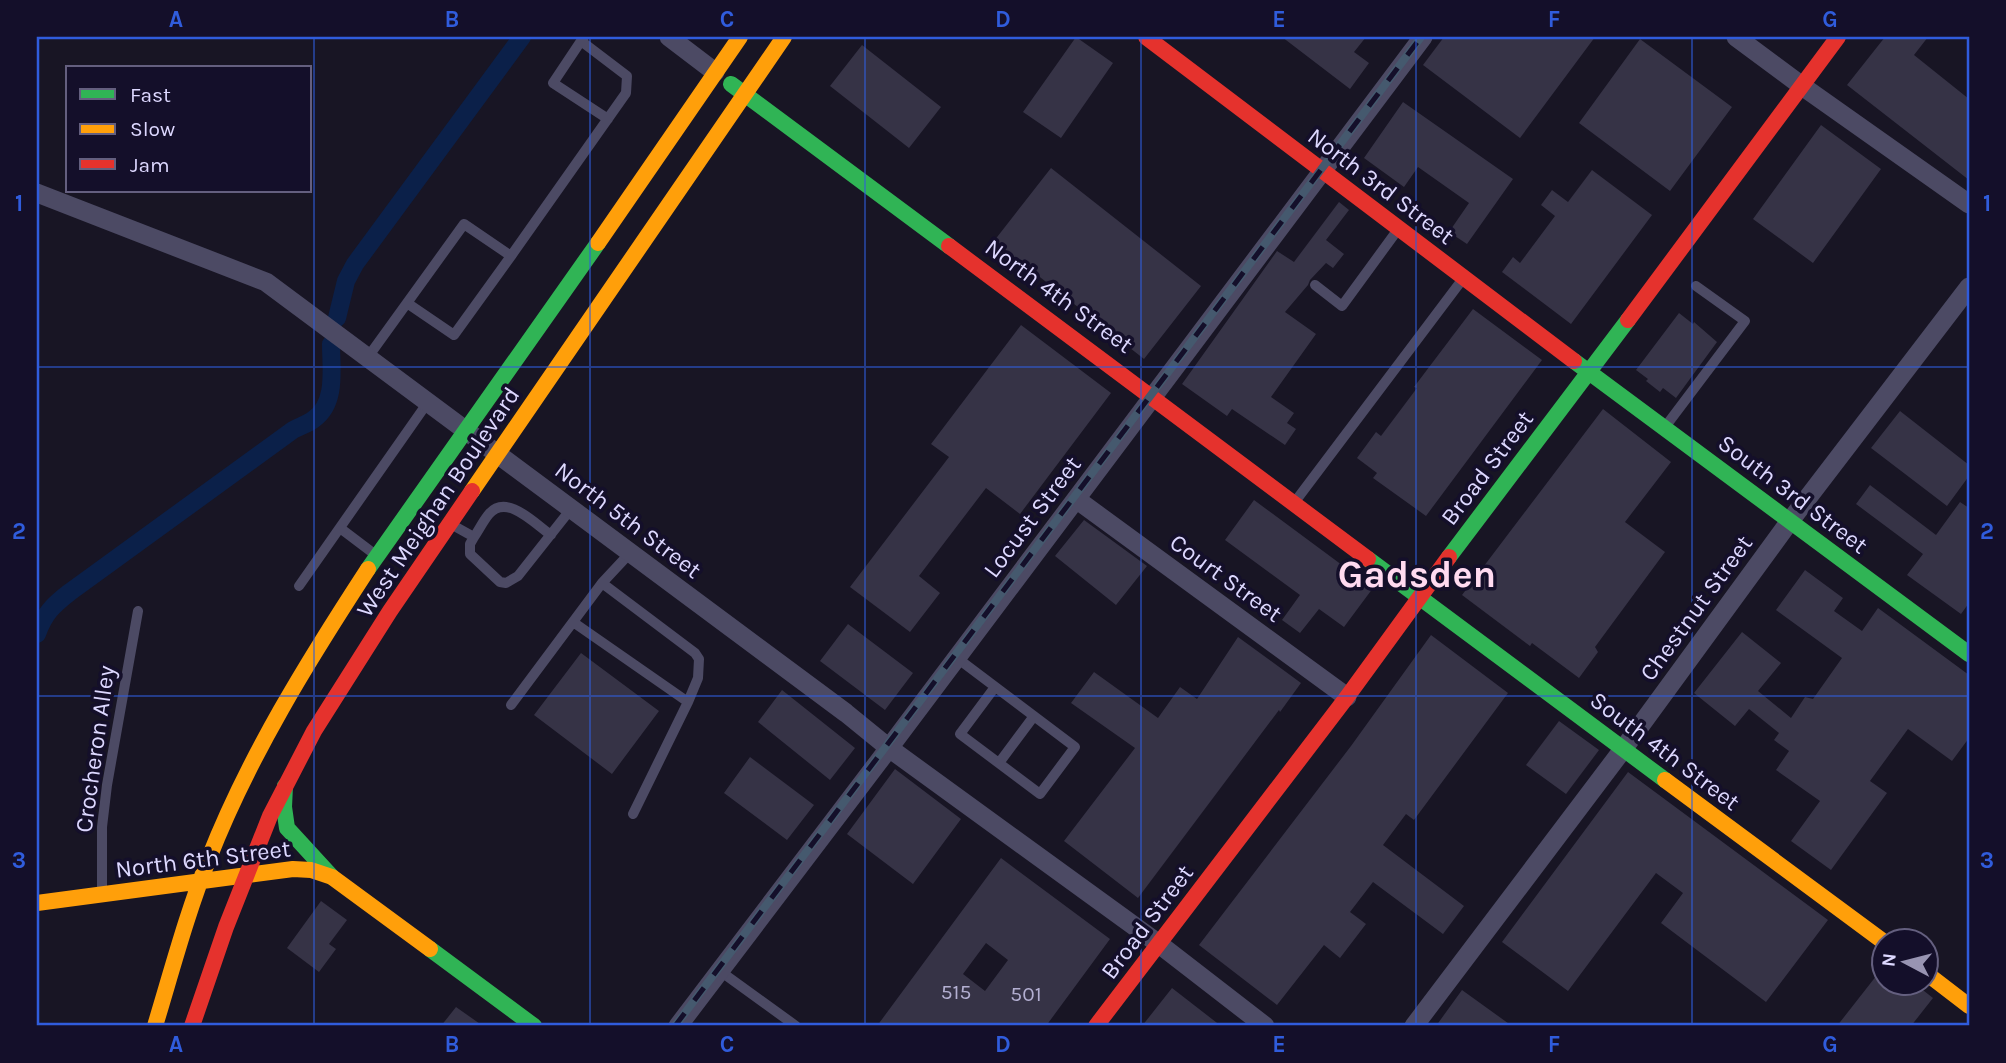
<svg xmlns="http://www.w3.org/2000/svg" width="2006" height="1063" font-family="Karla,sans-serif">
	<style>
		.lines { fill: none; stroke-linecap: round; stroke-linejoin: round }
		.canal { stroke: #0b2049; stroke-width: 18 }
		.building { fill: #363346; fill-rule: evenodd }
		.lane { stroke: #4c4a64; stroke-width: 10 }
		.street { stroke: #4c4a64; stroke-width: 19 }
		.fast { stroke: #30b455; stroke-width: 16 }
		.slow { stroke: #ff9f0a; stroke-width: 16 }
		.jam { stroke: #e5322d; stroke-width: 16 }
		.rail-casing { stroke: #45596e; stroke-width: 8 }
		.rail { stroke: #140f2a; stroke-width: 5; stroke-dasharray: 16; stroke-linecap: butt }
		.grid { fill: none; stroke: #305cdc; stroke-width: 2; stroke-opacity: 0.55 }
		.labels { text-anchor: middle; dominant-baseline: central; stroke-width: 7; stroke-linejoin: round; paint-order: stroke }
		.number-label { font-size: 21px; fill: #b3afd1 }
		.street-label { font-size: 24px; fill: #ddd8ff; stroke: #140f2a }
		.town-label { font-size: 38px; font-weight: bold; fill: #ffdaf0; stroke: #140f2a }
		.neatline { fill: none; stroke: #305cdc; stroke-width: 2.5 }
		.grid-label { font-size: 23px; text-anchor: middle; font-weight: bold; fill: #305cdc }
	</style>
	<rect width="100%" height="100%" fill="#181524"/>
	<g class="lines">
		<path class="canal" d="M337,318L346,281L355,264L522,37
			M37,634C44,614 53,605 70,592L293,430C300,426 308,424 314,419C337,403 331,368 331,344"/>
	</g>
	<path class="building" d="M1076,37L1113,63L1061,138L1023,112Z
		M1282,37H1366L1354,52L1369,63L1350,89Z
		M1444,37H1595L1520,138L1423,65Z
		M1885,37H1928L1914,55L1969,99V180L1847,85Z
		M1640,39L1732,107L1670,191L1579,123Z
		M862,45L941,107L909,148L830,86Z
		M1403,102L1513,179L1467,244L1449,232L1469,203L1418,167L1404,187L1364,158Z
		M1821,125L1881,169L1813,263L1753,219Z
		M1051,168L1201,286L1144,359L994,241Z
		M1592,170L1652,215L1571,324L1502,272L1513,257L1520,263L1555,216L1541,205L1552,190L1568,202Z
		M1339,202L1349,210L1326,240L1344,254L1333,268L1326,263L1310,280L1308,285L1285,312L1316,334L1271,397L1294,413L1287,423L1296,429L1285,445L1232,409L1227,416L1182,384L1277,251L1294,262Z
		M1473,309L1542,360L1426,516L1373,478L1377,473L1357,458L1376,432L1381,436L1417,388L1414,387Z
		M1679,313L1693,324L1694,322L1717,342L1676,398L1663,388L1660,392L1646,381L1648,379L1636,370Z
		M1021,325L1111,393L1020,514L986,488L919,576L940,593L910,632L850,587L949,457L931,444Z
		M1603,409L1671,462L1625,522L1665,552L1595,647L1598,652L1579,678L1532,643L1530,646L1462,595Z
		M1900,411L1969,465V476L1947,506L1871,448Z
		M1870,485L1936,535L1960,502L1969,508V603L1961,614L1907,575L1923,554L1856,504Z
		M1254,500L1373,588L1344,627L1319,609L1300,633L1282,620L1300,595L1225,540Z
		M1084,520L1147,566L1116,605L1055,556Z
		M1805,570L1843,598L1834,611L1862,631L1878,608L1969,675V738L1952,761L1908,729L1870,781L1887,793L1831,870L1791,841L1820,801L1776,770L1789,751L1774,740L1779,733L1749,709L1735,726L1694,693L1742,632L1781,663L1758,691L1791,718L1805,697L1813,699L1842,658L1776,610Z
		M848,624L913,673L885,710L820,661Z
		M1431,635L1508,693L1414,820L1406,814L1383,845L1464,906L1443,934L1373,882L1350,912L1366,924L1340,958L1324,945L1277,1005L1199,945L1351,746Z
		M1238,637L1301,683L1280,712L1279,710L1138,898L1064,841L1135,748L1071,703L1094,672L1158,718L1180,687L1197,699Z
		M581,653L659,711L612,774L534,715Z
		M782,690L855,748L830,780L758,722Z
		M1559,721L1599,750L1566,794L1526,765Z
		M750,757L814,805L787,840L724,793Z
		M895,769L961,819L913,884L847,834Z
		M1628,772L1828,920L1766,1002L1661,923L1683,893L1656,873L1568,991L1502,942Z
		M1001,858L1110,939L1046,1026H877ZM986,943L1008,960L985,991L963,974Z
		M321,901L347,920L329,944L336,949L319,972L287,948Z
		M1884,966V983H1914L1933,998L1911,1026H1837Z
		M1172,988L1221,1026H1142Z
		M1462,990L1512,1026H1436Z
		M456,1007L483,1026H441Z"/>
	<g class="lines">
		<path class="lane" d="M581,41L553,83L608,119
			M511,256L626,93L627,76L581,41L584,37
			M1315,285L1342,306L1399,228
			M368,357L464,224L511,256L454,335L407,303
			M1665,427L1745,321L1696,286
			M1294,503L1462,280
			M456,527L474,537L470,544V554L500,582L506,583L518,576L571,509
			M340,528L373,553
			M474,537C479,530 483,521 489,514C507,493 535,524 551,535
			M602,583L695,653L699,659L698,678L688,702L633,814
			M299,586L428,402
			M573,622L688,702
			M957,658L1075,747L1040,794L960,734L995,687
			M511,705L602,583L630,553
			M999,763L1034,716
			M102,894V827L107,785L138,611
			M720,971L796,1026"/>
		<path class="street" d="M669,37L715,72
			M1736,37L1802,86L1969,204
			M37,193L266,282L846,713L889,748L1159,944L1265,1026
			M1076,499L1347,697
			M678,1026L889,748L1423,37
			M1414,1026L1624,748L1790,521L1969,287"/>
		<path class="fast" d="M731,84L949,246
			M1574,361L1969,654
			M1449,557L1628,320
			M1368,559L1665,780
			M368,569L598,243
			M285,786L284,807L287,828L332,877
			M430,949L534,1026"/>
		<path class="slow" d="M598,243L740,37
			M472,491L784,37
			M1665,780L1884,942
			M37,903L293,869L311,870L332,877L430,949
			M1926,973L1969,1006
			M155,1026C172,970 187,913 209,858C249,756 308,661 368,569"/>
		<path class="jam" d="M1146,37L1574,361
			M949,246L1368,559
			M1628,320L1838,37
			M192,1026L226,927L270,816L314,731L390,611L472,491
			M1096,1026L1347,697L1449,557"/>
		<defs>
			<path id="rail" d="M675,1026L1421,37"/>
		</defs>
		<use href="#rail" class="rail-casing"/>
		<use href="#rail" class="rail"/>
	</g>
	<path class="grid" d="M314,37V1026M590,37V1026M865,37V1026M1141,37V1026M1416,37V1026M1692,37V1026M37,367H1969M37,696H1969"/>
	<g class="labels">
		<g class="number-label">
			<text x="956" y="992">515</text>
			<text x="1026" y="994">501</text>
		</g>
		<g class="street-label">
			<text transform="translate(1381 186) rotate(37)">North 3rd Street</text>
			<text transform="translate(1059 296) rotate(36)">North 4th Street</text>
			<text transform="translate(1487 468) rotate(-53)">Broad Street</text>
			<text transform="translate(1793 494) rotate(37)">South 3rd Street</text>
			<text transform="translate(438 502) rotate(-56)">West Meighan Boulevard</text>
			<text transform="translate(1032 517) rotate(-53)">Locust Street</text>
			<text transform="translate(628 520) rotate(37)">North 5th Street</text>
			<text transform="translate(1226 578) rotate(36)">Court Street</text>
			<text transform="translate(1696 608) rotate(-54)">Chestnut Street</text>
			<text transform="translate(95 749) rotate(-82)">Crocheron Alley</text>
			<text transform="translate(1665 751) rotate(37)">South 4th Street</text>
			<text transform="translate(203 859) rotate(-7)">North 6th Street</text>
			<text transform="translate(1147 922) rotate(-53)">Broad Street</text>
		</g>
		<g class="town-label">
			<text x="1417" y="574">Gadsden</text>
		</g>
	</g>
	<rect width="2006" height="1063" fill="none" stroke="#140f2a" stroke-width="77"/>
	<rect x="66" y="66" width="245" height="126" fill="#140f2a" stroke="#645f7f" stroke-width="2"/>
	<rect x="80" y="89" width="35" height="10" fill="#30b455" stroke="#645f7f" stroke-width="2"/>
	<text x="130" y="102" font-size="21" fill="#ddd8ff">Fast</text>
	<rect x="80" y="124" width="35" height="10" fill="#ff9f0a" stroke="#645f7f" stroke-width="2"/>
	<text x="130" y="136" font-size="21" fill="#ddd8ff">Slow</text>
	<rect x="80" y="159" width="35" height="10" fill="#e5322d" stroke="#645f7f" stroke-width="2"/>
	<text x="130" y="172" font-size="21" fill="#ddd8ff">Jam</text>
	<g transform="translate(1905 962) rotate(277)"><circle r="33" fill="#140f2a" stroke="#645f7f" stroke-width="2"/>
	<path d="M0-5L12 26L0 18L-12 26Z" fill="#9894b2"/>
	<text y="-10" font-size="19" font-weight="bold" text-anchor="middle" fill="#ddd8ff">N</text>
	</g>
	<rect x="38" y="38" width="1930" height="986" class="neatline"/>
	<g class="grid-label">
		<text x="176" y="27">A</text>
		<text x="452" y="27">B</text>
		<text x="727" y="27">C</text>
		<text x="1003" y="27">D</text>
		<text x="1279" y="27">E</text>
		<text x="1554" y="27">F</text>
		<text x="1830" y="27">G</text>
		<text x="19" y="211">1</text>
		<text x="1987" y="211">1</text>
		<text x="19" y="539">2</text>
		<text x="1987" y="539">2</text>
		<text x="19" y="868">3</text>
		<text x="1987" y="868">3</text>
		<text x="176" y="1052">A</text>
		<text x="452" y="1052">B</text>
		<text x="727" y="1052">C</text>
		<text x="1003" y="1052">D</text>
		<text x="1279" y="1052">E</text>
		<text x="1554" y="1052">F</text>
		<text x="1830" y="1052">G</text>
	</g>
</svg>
